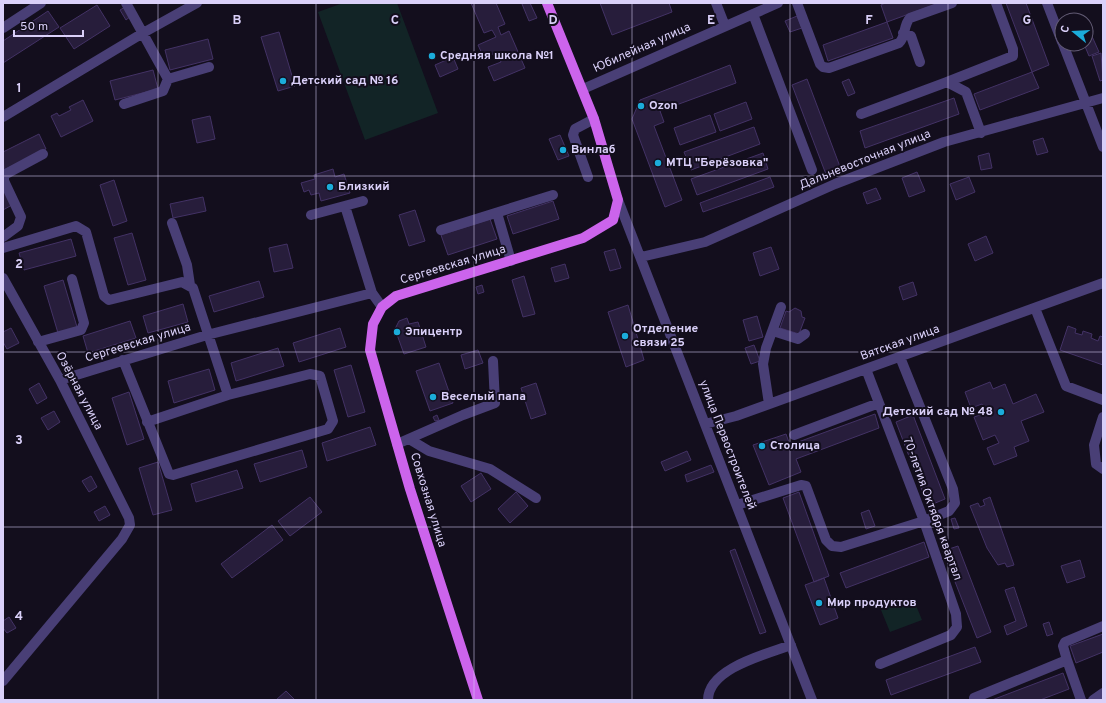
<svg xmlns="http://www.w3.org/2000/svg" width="1106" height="703" font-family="Overpass,sans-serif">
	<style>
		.green { fill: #122426 }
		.building { fill: #271d3b; stroke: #433265 }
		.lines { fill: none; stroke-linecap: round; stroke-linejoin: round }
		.minor { stroke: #493f76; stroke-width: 10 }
		.major { stroke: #cc64ec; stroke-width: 10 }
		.grid { fill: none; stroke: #dad0f9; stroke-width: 1; stroke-opacity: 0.55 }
		.poi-dot { fill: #1bacda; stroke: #130e1d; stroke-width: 1.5 }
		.labels { text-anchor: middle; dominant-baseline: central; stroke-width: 4; stroke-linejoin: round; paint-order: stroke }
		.street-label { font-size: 12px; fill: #dad0f9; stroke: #130e1d }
		.poi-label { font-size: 12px; font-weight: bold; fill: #dad0f9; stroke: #130e1d; text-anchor: start }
		.grid-label { font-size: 13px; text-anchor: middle; font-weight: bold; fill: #dad0f9; stroke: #130e1d; stroke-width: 4; stroke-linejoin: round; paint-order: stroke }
	</style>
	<rect width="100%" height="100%" fill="#130e1d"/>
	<path class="green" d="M343,3H397L438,113L365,140L318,12Z
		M913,598L922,620L890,632L881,610Z"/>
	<path class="building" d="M471,3H496L505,24L498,27L501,35L509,31L525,68L494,81L488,67L501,62L497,52L484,58L478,45L496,37L492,30L484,33Z
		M525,3H530L537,18L529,21L522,4Z
		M600,3H669L672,12L612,35Z
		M885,3H939L887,22L881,5Z
		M1006,3H1026L1049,65L1032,72Z
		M97,5L110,26L74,49L60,28Z
		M125,7L131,16L126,20L120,10Z
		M48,11L59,27L3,63V41Z
		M797,16L802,28L790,32L785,21Z
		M887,22L893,38L828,61L823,45Z
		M1086,23L1099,52L1089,56L1084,44H1086Z
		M279,32L295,86L278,91L261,37Z
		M208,39L213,59L170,70L165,50Z
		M1101,53L1103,80L1100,81L1092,56Z
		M453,57L458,69L440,77L435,65Z
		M730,65L736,83L660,111L664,122L654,126L682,200L665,207L632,119L640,100Z
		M153,70L158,89L115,100L110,81Z
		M1032,72L1039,88L980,110L974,94Z
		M807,79L842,172L827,177L792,85Z
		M849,79L855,93L848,96L842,82Z
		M954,98L959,114L865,148L860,131Z
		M83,100L93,121L61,137L51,116L57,113L59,116L71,110L69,107Z
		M746,102L752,119L720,131L714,114Z
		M710,115L716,132L680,145L674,128Z
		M210,116L215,139L197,143L192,120Z
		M754,127L760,144L691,170L684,152Z
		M39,134L46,149L4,170L3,152Z
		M560,135L569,156L558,160L549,139Z
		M1043,138L1048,152L1037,155L1033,141Z
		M763,153L768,169L697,195L691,179Z
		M989,153L992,168L981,170L978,156Z
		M333,169L335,177L344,174L350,193L321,201L319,193L311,195L309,190L304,192L301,183L315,179L314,175Z
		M917,172L925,191L909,197L902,178Z
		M770,177L774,187L703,212L700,203Z
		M969,177L975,192L956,200L950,184Z
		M114,180L127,221L113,226L100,185Z
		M3,188L12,205L3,210Z
		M876,188L881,199L867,204L863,193Z
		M203,197L206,211L173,218L170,204Z
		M553,201L559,219L513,234L507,216Z
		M415,210L425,241L409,246L399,215Z
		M490,219L497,239L448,255L441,235Z
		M132,233L146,280L128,285L114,238Z
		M986,236L993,253L975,261L968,244Z
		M71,239L76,256L24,270L19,253Z
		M287,244L293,268L274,272L269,248Z
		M771,247L779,269L760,276L753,253Z
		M615,249L621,268L610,271L604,252Z
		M565,264L569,278L555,282L551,268Z
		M524,276L535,314L523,317L512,280Z
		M63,280L77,327L58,333L44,286Z
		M259,281L264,297L214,312L209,296Z
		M913,282L917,295L903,300L899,287Z
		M482,285L484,292L478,294L476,287Z
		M183,304L188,322L148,333L143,316Z
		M628,305L644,360L626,367L608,312Z
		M795,308L801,311L802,317L805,318L799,334L780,328L786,311L789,312Z
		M757,316L763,337L749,341L743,320Z
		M407,318L409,324L418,322L426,347L404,354L395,329L399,321Z
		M130,321L136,338L88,353L83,336Z
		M1068,326L1076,329L1075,333L1082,335L1083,331L1092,334L1091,338L1098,341L1100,336L1103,337V365L1060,350Z
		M11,328L19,343L7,349L3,342V332Z
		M340,328L346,347L299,362L293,343Z
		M754,345L760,361L751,364L745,348Z
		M278,348L284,366L236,381L231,363Z
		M478,350L483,363L465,369L461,355Z
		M439,363L453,403L430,411L416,371Z
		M351,365L365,412L348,417L334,370Z
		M209,369L215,390L174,403L168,381Z
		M990,382L993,389L1005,384L1013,404L1036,394L1044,412L1021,421L1029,441L1014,447L1017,456L994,465L987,448L999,443L995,435L983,440L974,417L986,413L982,404L971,408L965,392Z
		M39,383L47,398L37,404L29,389Z
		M536,383L546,414L531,419L521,388Z
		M129,392L144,439L127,445L112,398Z
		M54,411L60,422L48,430L41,418Z
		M875,414L879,428L796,459L801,472L769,485L753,445L786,434L790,445Z
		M437,415L439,420L435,421L433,417Z
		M913,415L945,499L928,506L896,422Z
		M370,427L376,445L327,461L322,443Z
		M302,450L307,467L260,482L254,464Z
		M687,451L691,460L665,471L661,462Z
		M158,462L172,510L153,515L139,468Z
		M711,465L714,472L687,482L685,475Z
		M237,470L243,488L196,502L191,484Z
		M481,473L491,489L471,502L461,486Z
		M91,476L97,487L89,492L82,481Z
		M516,492L528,506L510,523L498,509Z
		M799,492L829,576L814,582L783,498Z
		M310,497L322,512L290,536L278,521Z
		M990,497L1014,565L1007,567L1005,563L998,565L987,548L970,506L978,503L980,507L985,505L983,500Z
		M105,506L110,515L99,521L94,512Z
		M869,510L875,526L866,529L861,513Z
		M955,518L959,528L954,529L951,519Z
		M272,525L283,540L232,578L221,564Z
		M924,542L929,557L846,588L840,573Z
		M958,546L991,632L977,638L943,551Z
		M735,549L766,632L760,634L730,551Z
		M1080,560L1085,577L1067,583L1061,566Z
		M824,578L838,618L820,625L805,585Z
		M1014,587L1027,626L1007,635L1004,626L1016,621L1005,590Z
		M9,617L16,628L7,633L3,628V621Z
		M1049,622L1053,634L1047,636L1043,624Z
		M1103,634V652L1076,663L1070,646Z
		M975,647L981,662L891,695L886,680Z
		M1063,673L1069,689L1040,700H992Z
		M286,691L295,700H276Z"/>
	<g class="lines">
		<path class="minor" d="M716,3L725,26
			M797,3L820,64L823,67L829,68L899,43C906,37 903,25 910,18L952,3
			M1047,3L1062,42
			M753,14L812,170
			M3,28L41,3
			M903,33L911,36L920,62
			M1063,44L1103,147
			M168,79L209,67
			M947,82L1013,56V49L996,3
			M583,89L778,3
			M124,104L163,91L168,79L126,3
			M861,114L947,82L966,92L981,133
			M3,117L143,33L197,3
			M588,177L573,135L575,129L594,119
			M618,200L812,700
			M345,206L372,293
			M497,213L511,261
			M311,215L363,201
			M172,223L187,265L190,285
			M441,230L553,195
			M3,237L18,226L21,217L4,181V175L43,154
			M3,248L76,226L86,232L104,296L109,300L182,282L193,288L228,395L310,374L320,376L333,421L328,429L183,472L173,475L169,474L123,360
			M641,257L705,242L835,184L944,142L1103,98
			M3,278L60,380L129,518L130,525L122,539L3,681
			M1035,308L1066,386L1103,400
			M773,331L798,339L805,334
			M38,342L81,330L84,323L72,279
			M866,369L924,521L956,614L957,627L951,635L880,664
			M60,380L207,335L372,293L382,307
			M769,404L763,364L766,348L781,307
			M1103,417L1094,445L1096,464L1103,469
			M147,422L228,395
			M705,424L736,416L1103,283
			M794,435L879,403
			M409,439L429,451L490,469L536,498
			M397,444L463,415L495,403L493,361
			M737,505L801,485L806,486L826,540L832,546L841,547L924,521L949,511L955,503L953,489L900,357
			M1067,660L1063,646L1065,642L1103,626
			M974,698L1067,660L1081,700
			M708,700C708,668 767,654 791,645
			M1093,700L1103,693"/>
		<path class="major" d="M478,700L410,489L370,350L373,324L382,307L396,296L583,238L613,220L618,200L594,119L547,3"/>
	</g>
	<path class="grid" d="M158,3V700M316,3V700M474,3V700M632,3V700M790,3V700M948,3V700M3,176H1103M3,352H1103M3,527H1103"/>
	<g class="poi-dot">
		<circle cx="432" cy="56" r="4"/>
		<circle cx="283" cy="81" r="4"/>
		<circle cx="641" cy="106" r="4"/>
		<circle cx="563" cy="150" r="4"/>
		<circle cx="658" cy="163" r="4"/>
		<circle cx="330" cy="187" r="4"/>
		<circle cx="397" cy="332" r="4"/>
		<circle cx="625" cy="336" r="4"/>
		<circle cx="433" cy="397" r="4"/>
		<circle cx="1001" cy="412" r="4"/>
		<circle cx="762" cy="446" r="4"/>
		<circle cx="819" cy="603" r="4"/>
	</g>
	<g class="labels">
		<g class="street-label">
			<text transform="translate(642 48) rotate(-24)">Юбилейная улица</text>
			<text transform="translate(865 160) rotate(-22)">Дальневосточная улица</text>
			<text transform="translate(453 265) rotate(-17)">Сергеевская улица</text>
			<text transform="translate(138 343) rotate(-17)">Сергеевская улица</text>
			<text transform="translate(900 343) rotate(-20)">Вятская улица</text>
			<text transform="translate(79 391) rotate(62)">Озёрная улица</text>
			<text transform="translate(727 445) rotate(69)">улица Первостроителей</text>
			<text transform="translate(428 500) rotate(73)">Совхозная улица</text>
			<text transform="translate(932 509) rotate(70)">70-летия Октября квартал</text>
		</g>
		<g class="poi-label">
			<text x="440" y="56">Средняя школа №1</text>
			<text x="291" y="81">Детский сад № 16</text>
			<text x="649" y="106">Ozon</text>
			<text x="571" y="150">Винлаб</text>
			<text x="666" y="163">МТЦ "Берёзовка"</text>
			<text x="338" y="187">Близкий</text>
			<text x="633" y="329">Отделение<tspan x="633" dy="14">связи 25</tspan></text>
			<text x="405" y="332">Эпицентр</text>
			<text x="441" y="397">Веселый папа</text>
			<text x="993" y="412" text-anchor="end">Детский сад № 48</text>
			<text x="770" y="446">Столица</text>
			<text x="827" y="603">Мир продуктов</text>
		</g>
	</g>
	<g class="grid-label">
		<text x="237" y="24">B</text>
		<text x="395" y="24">C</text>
		<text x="553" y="24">D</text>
		<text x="711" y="24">E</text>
		<text x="869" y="24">F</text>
		<text x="1027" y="24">G</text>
		<text x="19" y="92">1</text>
		<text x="19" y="268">2</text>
		<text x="19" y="444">3</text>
		<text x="19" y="620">4</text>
	</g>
	<rect width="1106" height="703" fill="none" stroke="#dad0f9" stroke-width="8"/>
	<g transform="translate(1074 32) rotate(288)"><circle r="19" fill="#130e1d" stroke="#635c75"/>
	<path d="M0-3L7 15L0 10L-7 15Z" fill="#1bacda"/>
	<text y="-6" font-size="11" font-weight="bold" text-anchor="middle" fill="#dad0f9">С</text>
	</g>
	<path d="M14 30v6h69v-6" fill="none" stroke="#dad0f9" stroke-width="2"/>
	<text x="20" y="30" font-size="12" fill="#dad0f9" stroke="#130e1d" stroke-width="3" paint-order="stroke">50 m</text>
</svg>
